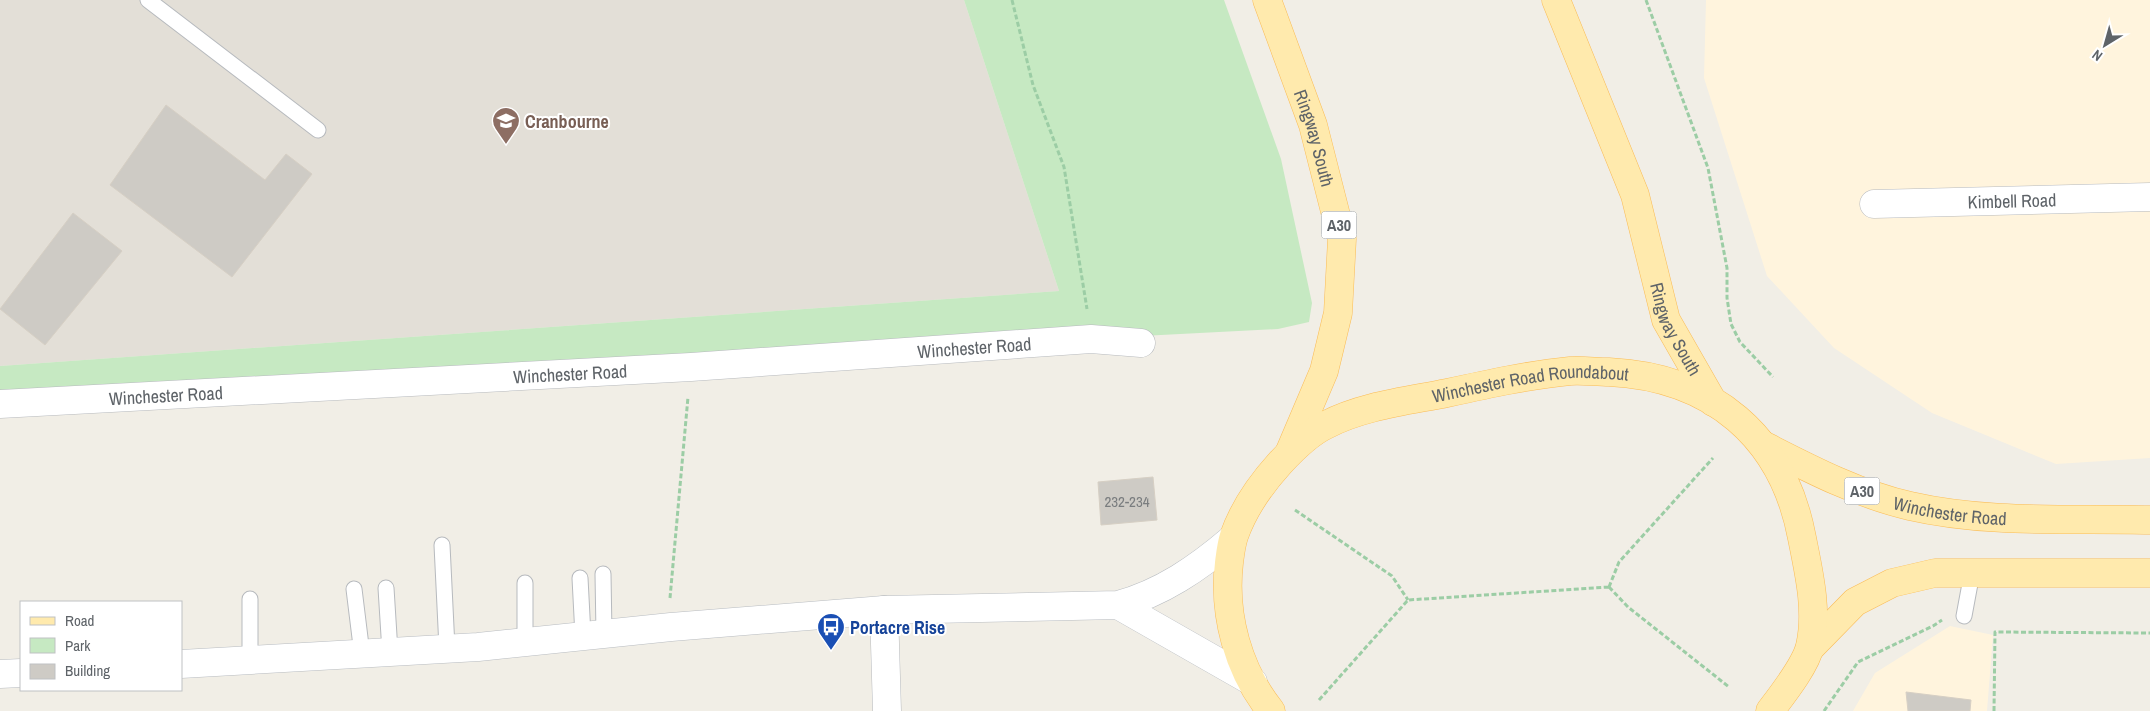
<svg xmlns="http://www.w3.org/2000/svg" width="2150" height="711" font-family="'Archivo Narrow',sans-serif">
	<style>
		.commercial { fill: #fff4dd }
		.education { fill: #e3dfd7 }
		.green { fill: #c6e9c2 }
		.building { fill: #cecbc5; stroke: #d6cfc4 }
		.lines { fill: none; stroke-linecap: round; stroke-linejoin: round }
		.lane-casing { stroke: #b7babe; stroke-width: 17 }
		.street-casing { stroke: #b7babe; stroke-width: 29 }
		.secondary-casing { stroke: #b8bcc1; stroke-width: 29 }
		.primary-casing { stroke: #fabc57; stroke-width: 29 }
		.path { stroke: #9ccda5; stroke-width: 3; stroke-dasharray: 5 2.5; stroke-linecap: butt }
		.lane { stroke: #fff; stroke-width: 15 }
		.street { stroke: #fff; stroke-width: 28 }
		.secondary { stroke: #fff; stroke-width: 28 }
		.primary { stroke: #ffeaad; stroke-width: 28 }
		.labels { text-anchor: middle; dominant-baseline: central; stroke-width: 4; stroke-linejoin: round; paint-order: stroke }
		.number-label { font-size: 15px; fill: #7a7d7f }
		.shield { fill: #fff; stroke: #8e9295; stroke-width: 1 }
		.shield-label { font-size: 16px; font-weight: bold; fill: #5e6368 }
		.education-label { font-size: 18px; font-weight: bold; fill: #785e54; stroke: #fff; text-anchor: start }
		.street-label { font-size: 18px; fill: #5e6368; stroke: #fff }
		.transit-label { font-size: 18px; font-weight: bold; fill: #164399; stroke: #fff; text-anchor: start }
	</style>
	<rect width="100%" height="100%" fill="#f1eee6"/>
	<path class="commercial" d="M1706,0H2150V458L2056,464L1932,413L1834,348L1767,276L1704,78Z
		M1950,626L1993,635L1987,711H1853L1875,673Z"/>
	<path class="education" d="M0,0H964L1059,291L0,366Z"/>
	<path class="green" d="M964,0H1224L1281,159L1312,303L1309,322L1278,329L0,395V366L1059,291Z"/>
	<path class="building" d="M166,105L265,180L286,154L312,174L232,277L110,185Z
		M73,213L122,251L45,345L0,309Z
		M1153,477L1157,520L1101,525L1098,482Z
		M1906,692L1971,700L1970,711H1908Z"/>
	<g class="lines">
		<defs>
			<path id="lane" d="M148,0L318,130
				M442,545L447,648
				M603,574L604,634
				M580,578L583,636
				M386,588L390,652
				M354,589L362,654
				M1964,616L1972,573
				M525,642V583
				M250,660V599"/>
			<g id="street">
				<path id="s1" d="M1874,204L2150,197"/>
				<path id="s2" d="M0,404L691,367L1091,339L1141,343"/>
				<path d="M884,610L887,711"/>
			</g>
			<path id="secondary" d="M1118,605L1253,682
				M181,664L478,647L671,627L884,610L1118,605C1162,593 1198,568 1232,539
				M0,674L21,673"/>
			<g id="primary">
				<path id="s3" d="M1267,0L1313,125L1342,239L1338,313L1324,371L1290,451"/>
				<path id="s4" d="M1556,0L1635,195L1666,320L1713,402"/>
				<path id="s5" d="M1763,445C1810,469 1858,494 1910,506C1988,524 2071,518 2150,520"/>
				<path d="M1810,648L1855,602L1892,583L1935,573H2150"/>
				<path id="s6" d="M1271,711C1238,670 1223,615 1229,563C1230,555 1231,545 1234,536C1243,510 1261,484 1280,463C1293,449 1309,433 1326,425C1362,406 1407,401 1447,393C1488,384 1529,375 1570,371C1583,370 1596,372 1609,372C1712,377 1783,436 1802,538C1809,573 1818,611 1810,646C1806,665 1782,695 1770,711"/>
			</g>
		</defs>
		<use href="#lane" class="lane-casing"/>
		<use href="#street" class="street-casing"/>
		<use href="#secondary" class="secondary-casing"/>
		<use href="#primary" class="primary-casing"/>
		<path class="path" d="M1012,0L1033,85L1064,167L1087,309
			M1646,0L1708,168L1727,268V298L1731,324L1740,342L1773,377
			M1295,510L1392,576L1408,600
			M1609,587L1619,562L1713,458
			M1609,587L1628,607L1729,687
			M670,598L688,397
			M1319,700L1408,600L1609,587
			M1824,711L1858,662L1933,626L1942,620
			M1994,711L1995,632L2150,633"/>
		<use href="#lane" class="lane"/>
		<use href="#street" class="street"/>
		<use href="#secondary" class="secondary"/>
		<use href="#primary" class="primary"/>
	</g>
	<defs>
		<symbol id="school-pin" viewBox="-11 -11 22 30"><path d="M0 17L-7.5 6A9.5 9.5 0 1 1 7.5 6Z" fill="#8d6e63" stroke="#fff"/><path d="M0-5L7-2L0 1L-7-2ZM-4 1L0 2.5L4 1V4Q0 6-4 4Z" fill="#fff"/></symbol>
		<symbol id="bus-pin" viewBox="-11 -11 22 30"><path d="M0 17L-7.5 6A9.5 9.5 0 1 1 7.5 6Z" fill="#1a4fb4" stroke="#fff"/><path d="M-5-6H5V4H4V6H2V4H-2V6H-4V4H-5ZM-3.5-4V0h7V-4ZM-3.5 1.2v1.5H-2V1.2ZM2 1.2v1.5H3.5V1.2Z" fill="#fff"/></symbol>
	</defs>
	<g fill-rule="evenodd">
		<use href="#school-pin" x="490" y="105" width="32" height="43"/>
		<use href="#bus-pin" x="815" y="611" width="32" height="43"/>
	</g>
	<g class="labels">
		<g class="number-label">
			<text x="1127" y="501">232-234</text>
		</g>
		<g class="shield">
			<rect x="1321.5" y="211.5" width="35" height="27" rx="4"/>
			<rect x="1844.5" y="477.5" width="35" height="27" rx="4"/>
		</g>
		<g class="shield-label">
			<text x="1339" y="225">A30</text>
			<text x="1862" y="491">A30</text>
		</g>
		<g class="education-label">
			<text x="525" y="121">Cranbourne</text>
		</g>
		<g class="street-label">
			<text stroke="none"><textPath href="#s3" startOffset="146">Ringway South</textPath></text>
			<text stroke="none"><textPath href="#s1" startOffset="138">Kimbell Road</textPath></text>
			<text stroke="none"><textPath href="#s4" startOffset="351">Ringway South</textPath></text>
			<text stroke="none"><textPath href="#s2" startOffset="976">Winchester Road</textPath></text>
			<text stroke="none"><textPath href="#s2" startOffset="571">Winchester Road</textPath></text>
			<text stroke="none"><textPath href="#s6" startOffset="542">Winchester Road Roundabout</textPath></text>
			<text stroke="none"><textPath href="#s2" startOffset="166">Winchester Road</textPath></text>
			<text stroke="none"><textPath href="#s5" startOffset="200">Winchester Road</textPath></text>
		</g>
		<g class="transit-label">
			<text x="850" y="627">Portacre Rise</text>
		</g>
	</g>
	<rect x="20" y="601" width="162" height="90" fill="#ffffff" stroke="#bfc1c3"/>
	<rect x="30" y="617" width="25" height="8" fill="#ffeaad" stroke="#bfc1c3"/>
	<text x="65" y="626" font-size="15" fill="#5e6368">Road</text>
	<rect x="30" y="638" width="25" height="15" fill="#c6e9c2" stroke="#bfc1c3"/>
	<text x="65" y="651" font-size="15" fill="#5e6368">Park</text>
	<rect x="30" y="664" width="25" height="15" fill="#cecbc5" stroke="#bfc1c3"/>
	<text x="65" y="676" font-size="15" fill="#5e6368">Building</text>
	<g transform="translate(2105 45) rotate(217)" stroke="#ffffff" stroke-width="4" paint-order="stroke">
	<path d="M0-4L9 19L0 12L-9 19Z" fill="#5e6368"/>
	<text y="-8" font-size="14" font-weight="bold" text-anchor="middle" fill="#5e6368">N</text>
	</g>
</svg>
